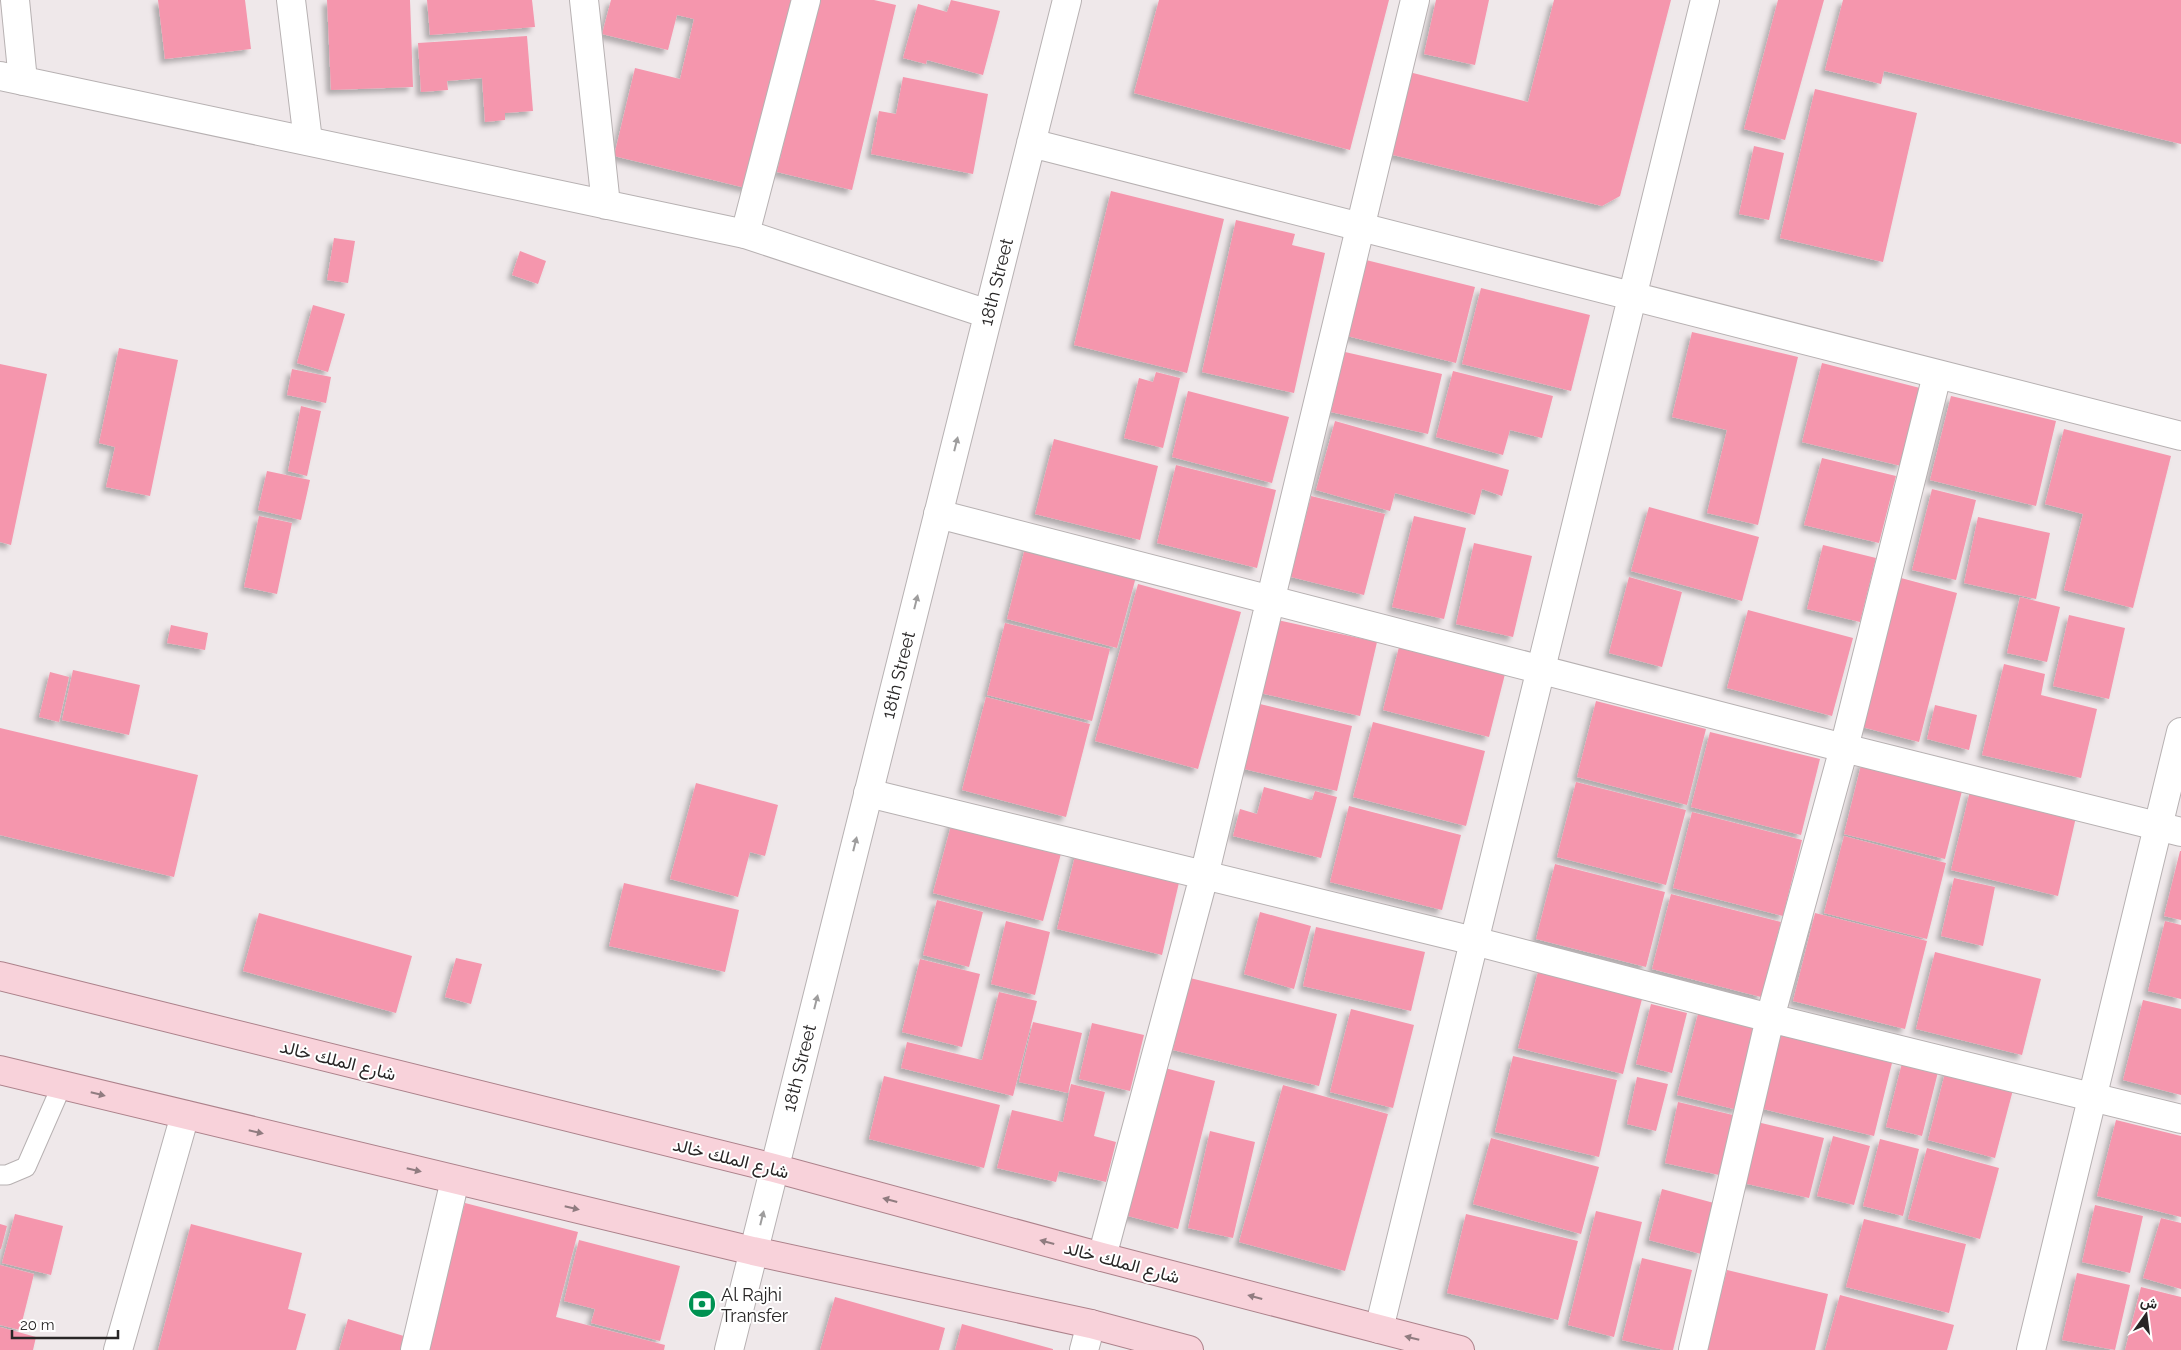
<svg xmlns="http://www.w3.org/2000/svg" width="2181" height="1350" font-family="Raleway,Vazirmatn,sans-serif">
	<style>
		.building { fill: #f596ad; filter: url(#shadow) }
		.lines { fill: none; stroke-linecap: round; stroke-linejoin: round }
		.service-casing { stroke: #b7b1b2; stroke-width: 21 }
		.minor-casing { stroke: #b7b1b2; stroke-width: 30 }
		.tertiary-casing { stroke: #b7b1b2; stroke-width: 30 }
		.primary-casing { stroke: #ac828b; stroke-width: 30 }
		.service { stroke: #fff; stroke-width: 19 }
		.minor { stroke: #fff; stroke-width: 28 }
		.tertiary { stroke: #fff; stroke-width: 28 }
		.primary { stroke: #f8d2da; stroke-width: 28 }
		.oneway { fill: #9e9d9d }
		.oneway2 { fill: #907c80 }
		.labels { text-anchor: middle; dominant-baseline: central; stroke-width: 4; stroke-linejoin: round; paint-order: stroke }
		.street-label { font-size: 18px; fill: #282626; stroke: #fff }
		.poi-label { font-size: 18px; fill: #282626; stroke: #fff; text-anchor: start }
	</style>
	<defs>
		<filter id="shadow"><feDropShadow dx="-4.5" dy="4.5" stdDeviation="2.5" flood-color="#0004"/></filter>
	</defs>
	<rect width="100%" height="100%" fill="#efe8ea"/>
	<path class="building" d="M158,0H245L251,49L165,59Z
		M327,0H410L413,87L331,90Z
		M427,0H532L535,27L430,35Z
		M611,0H796L750,189L614,156L635,68L680,79L694,19L677,15L668,50L602,34Z
		M818,0H874L896,5L852,190L777,172Z
		M951,0L1000,11L983,75L927,60L926,64L903,58L918,4L947,12Z
		M1159,0H1389L1350,150L1134,93Z
		M1436,0H1489L1475,65L1424,54Z
		M1554,0H1671L1620,196L1602,206L1389,154L1409,72L1528,102Z
		M1778,0H1824L1785,140L1744,129Z
		M1843,0H2181V144L1884,71L1881,84L1825,70Z
		M527,36L533,111L505,113V120L485,122L482,78L447,81L448,90L421,92L418,43Z
		M903,77L988,94L973,174L871,154L879,111L896,114Z
		M1815,89L1917,113L1883,262L1780,238Z
		M1754,146L1784,153L1769,220L1739,214Z
		M1111,191L1224,219L1187,373L1074,345Z
		M1236,220L1295,234L1292,245L1325,253L1294,393L1202,372Z
		M334,238L355,241L348,283L327,280Z
		M520,251L546,261L538,284L512,275Z
		M1366,260L1475,287L1456,363L1347,336Z
		M1481,288L1590,315L1571,391L1462,364Z
		M313,305L345,314L328,372L297,363Z
		M1692,332L1798,357L1758,525L1707,513L1727,430L1672,417Z
		M119,348L178,360L150,496L106,487L115,447L99,443Z
		M1345,352L1442,374L1428,434L1331,412Z
		M1822,363L1920,388L1901,466L1802,442Z
		M0,364L47,374L11,545L0,542Z
		M292,369L331,377L326,403L287,395Z
		M1453,371L1553,396L1542,438L1510,430L1503,455L1436,437Z
		M1156,372L1180,378L1163,448L1124,438L1139,378L1153,382Z
		M1188,391L1289,417L1272,483L1172,457Z
		M1951,396L2056,421L2036,506L1930,480Z
		M301,406L321,411L307,476L288,471Z
		M1335,421L1509,470L1502,496L1482,489L1475,515L1395,493L1390,511L1316,490Z
		M2064,429L2171,456L2133,608L2064,590L2083,514L2045,504Z
		M1054,439L1158,466L1140,540L1035,514Z
		M1822,458L1896,476L1879,543L1804,525Z
		M1176,465L1276,490L1257,568L1157,543Z
		M267,471L310,480L301,520L258,510Z
		M1932,489L1976,500L1956,580L1912,570Z
		M1311,496L1385,514L1364,595L1291,577Z
		M1649,507L1759,537L1742,601L1631,571Z
		M259,516L292,523L277,594L244,587Z
		M1414,516L1466,528L1444,619L1392,607Z
		M1978,517L2050,533L2036,599L1964,583Z
		M1474,543L1532,556L1513,637L1456,624Z
		M1026,544L1137,573L1117,648L1007,619Z
		M1823,545L1876,558L1860,622L1807,609Z
		M1629,577L1682,592L1662,667L1609,653Z
		M1901,578L1957,593L1919,742L1862,727Z
		M1138,584L1241,612L1198,769L1095,741Z
		M2020,597L2060,607L2047,662L2007,653Z
		M1748,610L1853,638L1832,716L1727,688Z
		M2069,615L2125,628L2109,699L2053,686Z
		M1273,619L1377,642L1360,716L1256,692Z
		M1005,623L1110,649L1092,721L987,695Z
		M171,625L208,633L205,650L167,643Z
		M1399,647L1505,674L1489,737L1383,710Z
		M2004,664L2045,674L2041,695L2097,709L2081,778L1982,755Z
		M73,670L140,685L129,735L62,720Z
		M50,672L69,677L59,722L39,717Z
		M986,697L1090,724L1066,817L962,790Z
		M1596,701L1706,729L1687,805L1577,777Z
		M1260,704L1352,726L1337,791L1244,769Z
		M1935,705L1977,715L1969,750L1927,739Z
		M1373,722L1485,751L1466,826L1353,797Z
		M0,728L198,775L174,877L0,835Z
		M1710,732L1820,759L1801,835L1691,807Z
		M1862,761L1963,787L1945,859L1844,834Z
		M1576,782L1686,810L1666,885L1557,857Z
		M696,783L778,805L765,856L750,852L738,897L670,879Z
		M1264,787L1312,800L1315,791L1337,797L1321,858L1233,836L1240,809L1257,814Z
		M1970,791L2076,817L2058,896L1951,870Z
		M1349,806L1461,835L1442,910L1330,882Z
		M1692,812L1802,840L1783,916L1673,888Z
		M953,818L1063,846L1043,921L933,893Z
		M1844,836L1946,863L1927,939L1824,913Z
		M1077,848L1181,874L1162,955L1057,929Z
		M2180,851H2181V920L2164,916Z
		M1555,864L1665,892L1646,967L1536,939Z
		M1954,878L1995,887L1983,946L1941,936Z
		M624,883L739,910L725,972L609,946Z
		M1671,894L1781,922L1761,997L1652,969Z
		M937,900L983,912L969,967L923,955Z
		M1260,912L1311,926L1294,989L1244,974Z
		M259,913L412,956L396,1013L243,971Z
		M1815,913L1927,941L1905,1029L1793,1001Z
		M1006,921L1050,932L1035,995L991,984Z
		M2165,921L2181,925V999L2148,991Z
		M1316,927L1425,952L1411,1011L1303,986Z
		M1935,952L2041,979L2022,1055L1916,1029Z
		M456,958L482,964L471,1004L445,997Z
		M920,959L980,974L962,1047L902,1032Z
		M1539,968L1643,995L1623,1074L1518,1048Z
		M1190,978L1337,1014L1319,1086L1173,1050Z
		M999,992L1037,1001L1013,1096L901,1068L907,1042L982,1060Z
		M2143,1000L2181,1009V1095L2123,1080Z
		M1651,1004L1687,1013L1672,1073L1636,1064Z
		M1351,1009L1414,1025L1393,1108L1330,1092Z
		M1699,1010L1760,1025L1738,1110L1677,1095Z
		M1033,1022L1082,1033L1068,1093L1019,1082Z
		M1092,1023L1144,1035L1130,1091L1079,1079Z
		M1782,1032L1893,1059L1874,1136L1763,1109Z
		M1513,1056L1617,1080L1599,1157L1495,1132Z
		M1902,1063L1938,1072L1922,1136L1886,1127Z
		M1161,1067L1215,1081L1178,1229L1124,1215Z
		M1946,1069L2014,1086L1995,1158L1928,1140Z
		M884,1076L1000,1105L984,1168L869,1139Z
		M1637,1077L1668,1084L1656,1131L1627,1124Z
		M1071,1084L1105,1092L1094,1136L1116,1142L1106,1182L1059,1171L1056,1182L997,1168L1012,1110L1063,1122Z
		M1283,1085L1388,1114L1345,1271L1239,1242Z
		M1678,1102L1733,1115L1719,1175L1665,1163Z
		M2116,1120L2181,1136V1217L2097,1196Z
		M1757,1122L1824,1138L1809,1198L1743,1183Z
		M1210,1131L1255,1142L1233,1238L1188,1228Z
		M1833,1136L1870,1146L1854,1205L1817,1196Z
		M1491,1138L1599,1167L1581,1234L1473,1204Z
		M1880,1139L1919,1149L1903,1216L1863,1206Z
		M1927,1148L1999,1168L1980,1239L1908,1219Z
		M1662,1189L1714,1203L1701,1254L1649,1240Z
		M465,1203L578,1232L556,1317L665,1345L664,1350H427Z
		M2095,1205L2143,1216L2130,1273L2082,1262Z
		M1596,1211L1642,1222L1614,1337L1568,1325Z
		M15,1214L63,1226L51,1275L2,1263Z
		M1466,1214L1578,1241L1558,1320L1447,1293Z
		M2161,1218L2181,1223V1289L2143,1278Z
		M1864,1219L1966,1244L1949,1313L1846,1287Z
		M0,1224L7,1226L1,1249H0Z
		M191,1224L302,1253L288,1309L306,1314L296,1350H158Z
		M579,1240L680,1266L660,1341L591,1323L595,1309L564,1301Z
		M1642,1258L1692,1270L1673,1350H1664L1622,1340Z
		M0,1265L34,1274L20,1330L0,1325Z
		M1727,1270L1828,1294L1815,1350H1707Z
		M2077,1273L2130,1285L2115,1350L2062,1340Z
		M2141,1287L2181,1297V1350H2125Z
		M1840,1295L1954,1325L1947,1350H1825Z
		M835,1297L945,1328L939,1350H820Z
		M348,1319L407,1337L403,1350H339Z
		M962,1324L1053,1349V1350H955Z
		M0,1327L36,1337L33,1350H0Z"/>
	<g class="lines">
		<defs>
			<path id="service" d="M0,1175H7L26,1167L62,1085"/>
			<path id="minor" d="M15,0L23,81
				M291,0L308,141
				M745,234L806,0
				M938,514L1844,748L2181,832
				M868,793L1474,941L1770,1018L2181,1119
				M1102,1257L1204,876L1415,0
				M415,1350L455,1180
				M1084,1350L1091,1324
				M1693,1350L1770,1018L1844,748L1937,375"/>
			<path id="tertiary" d="M584,0L606,205
				M0,76L745,234L988,314
				M1031,143L2181,436
				M1379,1329L1705,0
				M118,1350L185,1115
				M729,1350L1067,0
				M2031,1350L2181,732"/>
			<path id="primary" d="M0,976L774,1168L1102,1257L1460,1350
				M0,1070L753,1251L1091,1324L1189,1350"/>
		</defs>
		<use href="#service" class="service-casing"/>
		<use href="#minor" class="minor-casing"/>
		<use href="#tertiary" class="tertiary-casing"/>
		<use href="#primary" class="primary-casing"/>
		<use href="#service" class="service"/>
		<use href="#minor" class="minor"/>
		<use href="#tertiary" class="tertiary"/>
		<use href="#primary" class="primary"/>
	</g>
	<defs><path id="oneway-solid" d="M-6-.8H1V-3.2L6.5 0L1 3.2V.8H-6Z" transform="scale(1.25)"/></defs>
	<g class="oneway">
		<use href="#oneway-solid" transform="translate(956 444) rotate(-76)"/>
		<use href="#oneway-solid" transform="translate(916 602) rotate(-76)"/>
		<use href="#oneway-solid" transform="translate(855 844) rotate(-76)"/>
		<use href="#oneway-solid" transform="translate(816 1002) rotate(-76)"/>
		<use href="#oneway-solid" transform="translate(762 1218) rotate(-76)"/>
	</g>
	<g class="oneway2">
		<use href="#oneway-solid" transform="translate(98 1094) rotate(14)"/>
		<use href="#oneway-solid" transform="translate(256 1132) rotate(13)"/>
		<use href="#oneway-solid" transform="translate(414 1170) rotate(13)"/>
		<use href="#oneway-solid" transform="translate(890 1200) rotate(-165)"/>
		<use href="#oneway-solid" transform="translate(572 1208) rotate(13)"/>
		<use href="#oneway-solid" transform="translate(1047 1242) rotate(-165)"/>
		<use href="#oneway-solid" transform="translate(1255 1297) rotate(-165)"/>
		<use href="#oneway-solid" transform="translate(1412 1338) rotate(-166)"/>
	</g>
	<defs>
		<symbol id="bank-disc" viewBox="-11 -11 22 22"><circle r="9.5" fill="#009252" stroke="#fff"/><path d="M-6-4H6V4H-6ZM0-2.3a2.3 2.3 0 1 0 0 4.6a2.3 2.3 0 1 0 0-4.6Z" fill="#fff"/></symbol>
	</defs>
	<g fill-rule="evenodd">
		<use href="#bank-disc" x="686" y="1288" width="32" height="32"/>
	</g>
	<g class="labels">
		<g class="street-label">
			<text transform="translate(996 282) rotate(-76)">18th Street</text>
			<text transform="translate(898 675) rotate(-76)">18th Street</text>
			<text transform="translate(338 1060) rotate(14)">شارع الملك خالد</text>
			<text transform="translate(799 1068) rotate(-76)">18th Street</text>
			<text transform="translate(731 1158) rotate(14)">شارع الملك خالد</text>
			<text transform="translate(1122 1262) rotate(15)">شارع الملك خالد</text>
		</g>
		<g class="poi-label">
			<text x="721" y="1294">Al Rajhi<tspan x="721" dy="21">Transfer</tspan></text>
		</g>
	</g>
	<g transform="translate(2146 1315) rotate(14)" stroke="#ffffff" stroke-width="4" paint-order="stroke">
	<path d="M0-4L9 19L0 12L-9 19Z" fill="#282626"/>
	<text y="-8" font-size="14" font-weight="bold" text-anchor="middle" fill="#282626">ش</text>
	</g>
	<path d="M12 1330v8h106v-8" fill="none" stroke="#282626" stroke-width="2.5"/>
	<text x="20" y="1330" font-size="15" fill="#282626" stroke="#ffffff" stroke-width="4" paint-order="stroke">20 m</text>
</svg>
